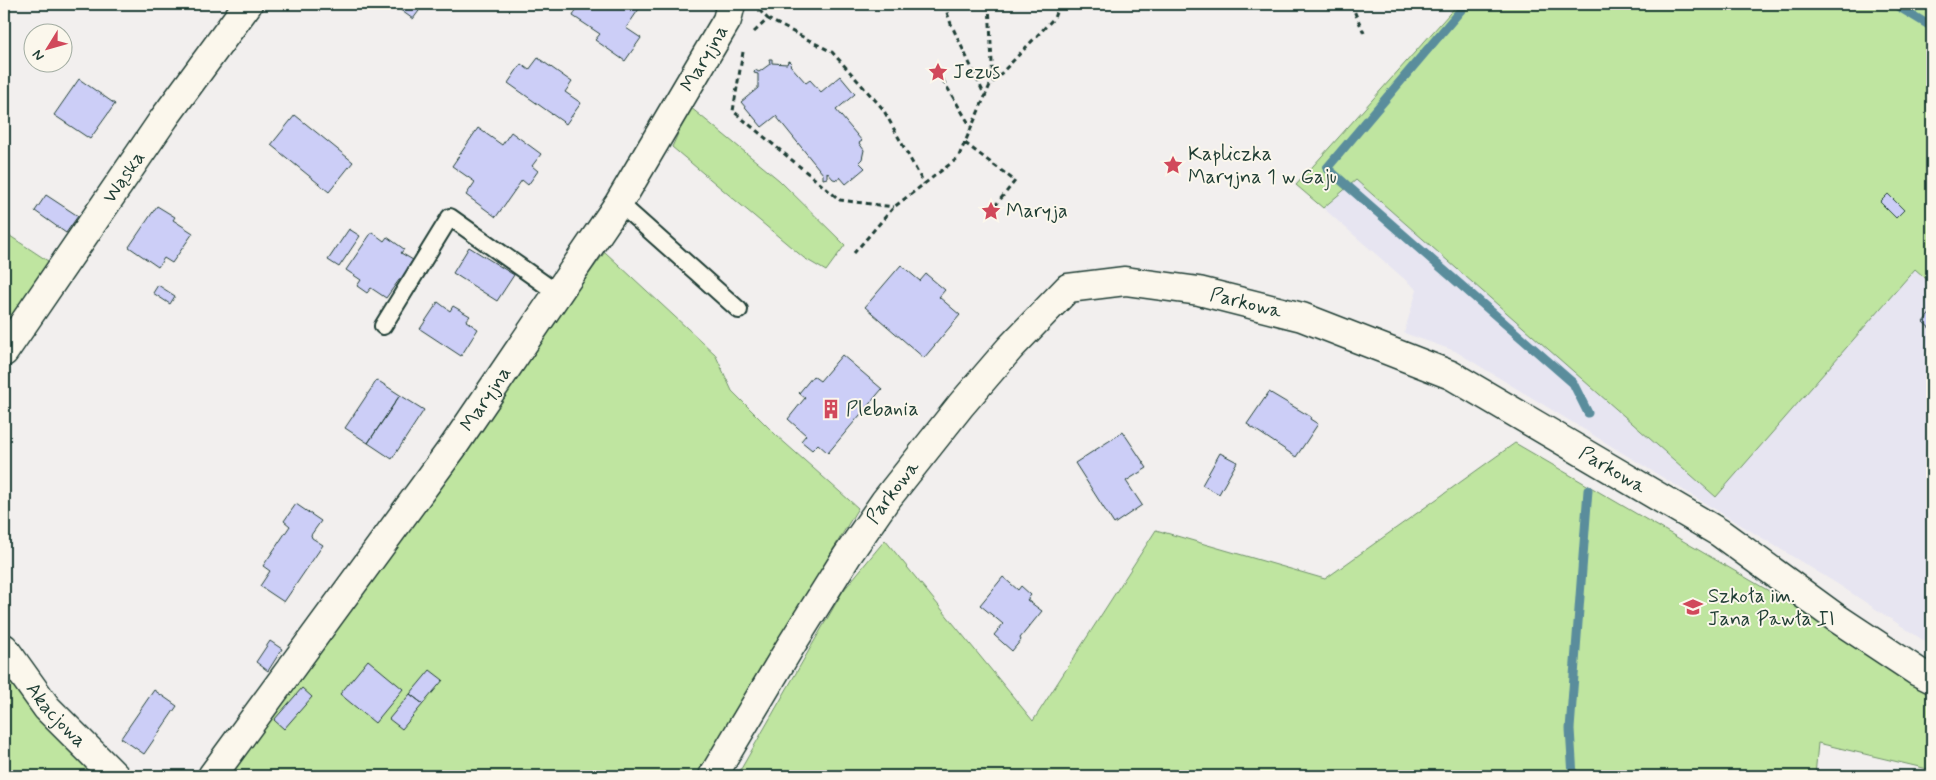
<svg xmlns="http://www.w3.org/2000/svg" width="1936" height="780" font-family="Mynerve,sans-serif">
	<style>
		.built { fill: #e7e5f1 }
		.green { fill: #bfe5a0; stroke: #6f916a }
		.lines { fill: none; stroke-linecap: round; stroke-linejoin: round }
		.stream { stroke: #5a8d9c; stroke-width: 9 }
		.building { fill: #cccef7; stroke: #1f3d34 }
		.service-casing { stroke: #1f3d34; stroke-width: 20 }
		.minor-casing { stroke: #1f3d34; stroke-width: 31 }
		.path { stroke: #1f3d34; stroke-width: 3; stroke-dasharray: 5 4; stroke-linecap: butt }
		.service { stroke: #fbf7ec; stroke-width: 16 }
		.minor { stroke: #fbf7ec; stroke-width: 28 }
		.labels { text-anchor: middle; dominant-baseline: central; stroke-width: 4; stroke-linejoin: round; paint-order: stroke }
		.street-label { font-size: 20px; fill: #1f3d34; stroke: #fbf7ec }
		.poi-label { font-size: 20px; fill: #1f3d34; stroke: #fbf7ec; text-anchor: start }
	</style>
	<rect width="100%" height="100%" fill="#f2efee"/>
	<filter id="ink" filterUnits="userSpaceOnUse"><feTurbulence type="fractalNoise" baseFrequency=".02" numOctaves="2"/><feDisplacementMap in="SourceGraphic" scale="10" xChannelSelector="R" yChannelSelector="G"/><feConvolveMatrix kernelMatrix="1 2 1 2 8 2 1 2 1" color-interpolation-filters="sRGB"/></filter>
	<g filter="url(#ink)">
		<path class="built" d="M1932,164V646L1836,583L1455,351L1404,333L1417,290L1323,208L1355,180Z"/>
		<path class="green" d="M1458,4H1932V284L1915,269L1716,497L1356,180L1323,208L1296,185Z
			M690,107L779,180L845,245L826,271L804,258L672,147Z
			M4,232L54,265L4,338Z
			M605,252L715,354L732,391L777,436L858,508L697,776H224Z
			M1515,443L1932,686V770L1818,743L1815,776H737L843,591L885,540L1033,721L1156,530L1325,579Z
			M9,680L94,776H4V688Z"/>
		<g class="lines">
			<path class="stream" d="M1466,4L1327,168L1573,383L1588,413
				M1894,4L1932,27
				M1573,776L1570,729L1588,490"/>
		</g>
		<path class="building" d="M392,4H424L413,19Z
			M579,4H637L641,6L626,28L641,38L625,61L595,40L600,34L573,16Z
			M538,58L572,82L565,92L581,103L566,124L508,83L521,64L529,70Z
			M769,59H772V63L787,64L788,61L791,62L790,65L806,83L810,80L821,92L840,76L855,94L836,110L862,141L859,143L864,150L862,159L859,162L865,168L846,184L840,177L838,180L833,179L827,172V178L823,179V174L776,116L762,127L741,102L758,88V74L754,73L755,70L759,72L770,64Z
			M79,79L115,104L90,139L54,115Z
			M295,115L353,162L329,192L271,145Z
			M478,128L502,145L511,132L541,154L532,166L538,171L528,185L522,180L496,217L466,195L475,182L452,166Z
			M1888,194L1904,210L1896,218L1880,202Z
			M46,195L78,216L66,233L35,211Z
			M157,206L175,217L173,220L193,233L172,263L164,258L158,267L129,247Z
			M349,229L360,236L339,267L328,260Z
			M372,232L384,241L387,237L404,249L401,253L413,260L408,267L409,274L406,279L399,280L386,298L371,288L367,293L357,286L361,280L346,270Z
			M469,247L514,275L497,301L453,273Z
			M901,265L920,281L926,274L945,290L939,297L960,315L924,358L865,307Z
			M158,285L175,296L170,304L153,293Z
			M438,302L450,311L453,306L470,316L466,321L478,329L461,356L420,329Z
			M1932,311V330L1923,322Z
			M842,355L882,389L828,453L818,444L812,450L801,441L806,435L788,419L805,398L799,393L813,376L820,381Z
			M377,380L400,395L368,443L345,428Z
			M1269,392L1311,417L1310,419L1318,424L1296,457L1247,424Z
			M400,395L424,410L392,459L368,443Z
			M1123,432L1147,468L1126,481L1142,505L1114,524L1075,463Z
			M1220,453L1237,462L1219,494L1202,485Z
			M296,504L321,521L311,535L312,538L323,545L284,602L260,586L270,571L263,566L290,526L284,521Z
			M1003,577L1018,590L1021,586L1031,595L1027,600L1042,611L1020,638L1021,640L1012,651L994,635L1003,624L980,605Z
			M270,641L282,649L268,671L256,662Z
			M368,660L403,689L375,723L340,694Z
			M430,670L443,680L423,704L410,694Z
			M302,688L312,697L284,729L274,720Z
			M154,690L177,706L144,754L121,738Z
			M410,694L423,704L402,729L389,719Z"/>
		<g class="lines">
			<defs>
				<path id="service" d="M619,203L739,310
					M383,326L450,217L557,293"/>
				<g id="minor">
					<path id="s1" d="M4,352L165,117L248,4"/>
					<path id="s2" d="M4,648L47,708L115,776"/>
					<path id="s3" d="M212,776L453,447L619,203L727,20L731,4"/>
					<path id="s4" d="M713,776L790,647L847,556L885,501L961,405L1010,348L1068,288L1125,281L1199,291L1302,317L1451,375L1720,533L1835,617L1918,672L1932,679"/>
				</g>
			</defs>
			<use href="#service" class="service-casing"/>
			<use href="#minor" class="minor-casing"/>
			<path class="path" d="M944,4L951,24L985,96
				M989,4L993,83
				M1351,4L1364,33
				M759,10L768,19
				M754,32L768,19L832,52L883,109L924,184
				M743,52L733,111L840,200L894,207
				M938,72L971,127
				M965,143L1015,181L991,211
				M854,253L894,207L958,158L990,85L1054,18L1059,4"/>
			<use href="#service" class="service"/>
			<use href="#minor" class="minor"/>
		</g>
	</g>
	<defs>
		<symbol id="sight-bare" viewBox="-9 -9 18 18"><path d="M0-6L1.8-2.2L6-1.7L2.9 1.2L3.7 5.4L0 3.3L-3.7 5.4L-2.9 1.2L-6-1.7L-1.8-2.2Z" fill="#d1495b" stroke="#fbf7ec" stroke-width="2.5" paint-order="stroke"/></symbol>
		<symbol id="building-bare" viewBox="-9 -9 18 18"><path d="M-4-6H4V6H1V3H-1V6H-4ZM-2.5-4.3h1.7v1.8h-1.7ZM.8-4.3h1.7v1.8H.8ZM-2.5-1h1.7V.8h-1.7ZM.8-1h1.7V.8H.8Z" fill="#d1495b" stroke="#fbf7ec" stroke-width="2.5" paint-order="stroke"/></symbol>
		<symbol id="school-bare" viewBox="-9 -9 18 18"><path d="M0-5L7-2L0 1L-7-2ZM-4 1L0 2.5L4 1V4Q0 6-4 4Z" fill="#d1495b" stroke="#fbf7ec" stroke-width="2.5" paint-order="stroke"/></symbol>
	</defs>
	<g fill-rule="evenodd">
		<use href="#sight-bare" x="924" y="58" width="28" height="28"/>
		<use href="#sight-bare" x="1159" y="151" width="28" height="28"/>
		<use href="#sight-bare" x="977" y="197" width="28" height="28"/>
		<use href="#building-bare" x="817" y="395" width="28" height="28"/>
		<use href="#school-bare" x="1679" y="593" width="28" height="28"/>
	</g>
	<g class="labels">
		<g class="street-label">
			<text stroke="none"><textPath href="#s3" startOffset="871">Maryjna</textPath></text>
			<text stroke="none"><textPath href="#s1" startOffset="212">Wąska</textPath></text>
			<text stroke="none"><textPath href="#s4" startOffset="786">Parkowa</textPath></text>
			<text stroke="none"><textPath href="#s3" startOffset="466">Maryjna</textPath></text>
			<text stroke="none"><textPath href="#s4" startOffset="1191">Parkowa</textPath></text>
			<text stroke="none"><textPath href="#s4" startOffset="336">Parkowa</textPath></text>
			<text stroke="none"><textPath href="#s2" startOffset="85">Akacjowa</textPath></text>
		</g>
		<g class="poi-label">
			<text x="953" y="72">Jezus</text>
			<text x="1188" y="154">Kapliczka<tspan x="1188" dy="23">Maryjna 1 w Gaju</tspan></text>
			<text x="1006" y="211">Maryja</text>
			<text x="846" y="409">Plebania</text>
			<text x="1708" y="596">Szkoła im.<tspan x="1708" dy="23">Jana Pawła II</tspan></text>
		</g>
	</g>
	<rect width="1936" height="780" fill="none" stroke="#fbf7ec" stroke-width="20"/>
	<rect x="10" y="10" width="1916" height="760" fill="none" stroke="#1f3d34" stroke-width="2" filter="url(#ink)"/>
	<g transform="translate(48 48) rotate(233)"><circle r="24" fill="#fbf7ec" stroke="#a3ada2"/>
	<path d="M0-4L9 19L0 12L-9 19Z" fill="#d1495b"/>
	<text y="-8" font-size="14" font-weight="bold" text-anchor="middle" fill="#1f3d34">N</text>
	</g>
</svg>
